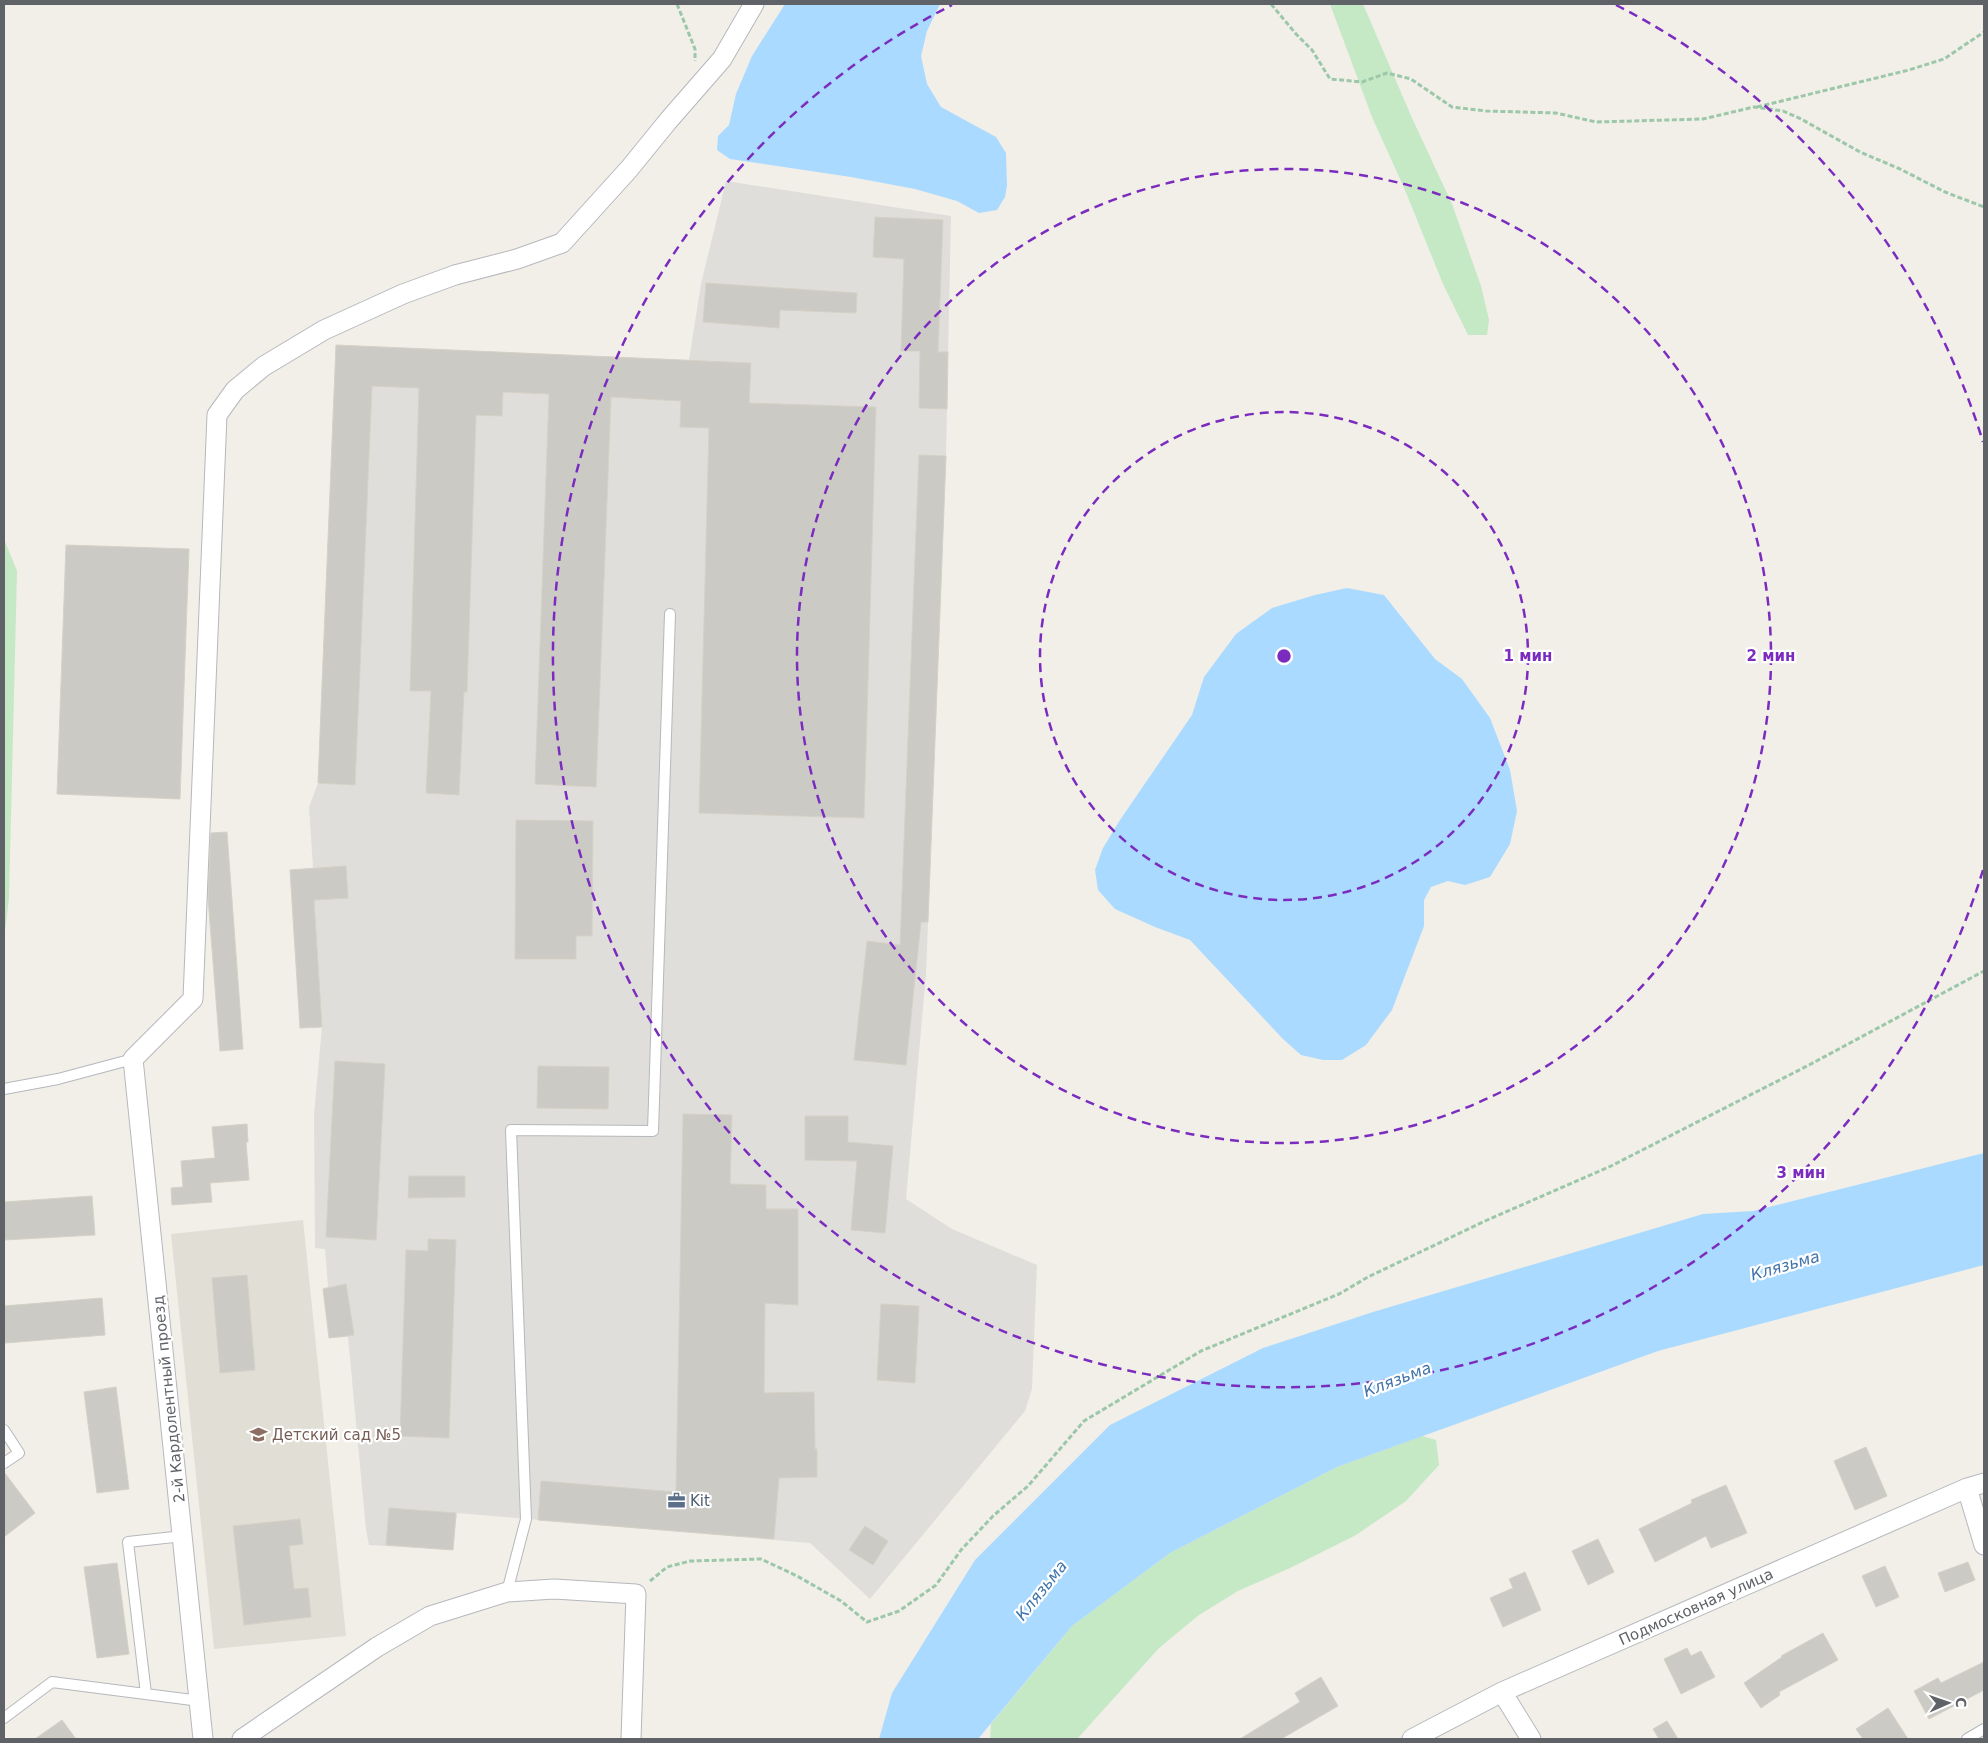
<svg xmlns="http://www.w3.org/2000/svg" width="1988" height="1743" font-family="'DejaVu Sans',sans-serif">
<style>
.industrial{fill:#e0deda}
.education{fill:#e1ded6}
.green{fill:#c5e8c5}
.water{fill:#aadaff}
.building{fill:#cccac5;stroke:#d6d1c6}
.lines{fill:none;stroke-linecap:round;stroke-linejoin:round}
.service-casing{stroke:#b5b8bc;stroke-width:12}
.minor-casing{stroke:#b5b8bc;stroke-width:21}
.path{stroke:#9cc7a9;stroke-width:3;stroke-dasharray:5 2.5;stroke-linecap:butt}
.service{stroke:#fff;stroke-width:10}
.minor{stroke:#fff;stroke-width:19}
.ring{fill:none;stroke:#7b2cbf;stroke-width:2.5;stroke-dasharray:9 6}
.labels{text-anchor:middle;stroke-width:4.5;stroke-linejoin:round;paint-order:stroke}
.street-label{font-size:15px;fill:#5f6368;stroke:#fff}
.education-label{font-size:15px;fill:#785e54;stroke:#fff;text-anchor:start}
.service-label{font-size:15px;fill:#4e5e75;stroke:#fff;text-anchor:start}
.water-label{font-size:16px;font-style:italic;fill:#4174aa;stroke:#fff}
.centre{fill:#7b2cbf;stroke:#fff;stroke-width:2.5}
.ring-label{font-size:15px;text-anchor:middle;font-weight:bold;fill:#7b2cbf;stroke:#fff;stroke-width:4.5;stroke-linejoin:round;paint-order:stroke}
</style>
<rect width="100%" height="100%" fill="#f1efe8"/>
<path class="industrial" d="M726 181 951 216 946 456 926 974 906 1199 952 1229 1037 1265 1032 1389 1025 1411 870 1599 810 1543 457 1513 453 1550 369 1545 366 1530 348 1337 329 1338 323 1288 328 1287 325 1249 315 1248 314 1114 322 1027 300 1028 290 870 313 868 309 807 318 783 336 345 689 360 701 284Z"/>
<path class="education" d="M303 1220 346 1636 214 1649 171 1234Z"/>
<path class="green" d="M1330 4H1363L1412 118 1452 204 1481 286 1489 320 1487 335H1468L1443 284 1405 190 1372 117Z
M4 539 17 571 9 898 4 939Z
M1422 1436 1436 1440 1439 1465 1406 1501 1356 1535 1290 1568 1238 1591 1199 1615 1159 1648 1077 1739H990L991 1724 1072 1626 1170 1553 1337 1467Z"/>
<path class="water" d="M785 4H940L927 31 921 56 927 84 941 107 996 137 1006 153 1007 186 1005 197 997 210 979 213 957 201 915 189 851 177 730 159 717 150 718 136 729 125 736 94 752 56Z
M1347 588 1384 595 1435 659 1462 679 1490 718 1510 770 1517 811 1510 844 1490 877 1465 885 1448 881 1431 887 1424 900V926L1392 1010 1366 1045 1342 1060H1323L1301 1055 1283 1039 1190 940 1155 927 1115 909 1098 890 1095 870 1103 848 1120 820 1192 715 1204 677 1236 634 1272 608 1315 595Z
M1984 1153V1265L1658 1351 1337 1467 1170 1553 1072 1626 978 1739H879L892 1693 975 1560 1110 1425 1263 1348 1373 1312 1703 1214 1753 1211Z"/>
<path class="building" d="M875 217 943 220 938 352H948L947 409 919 408 920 351H901L904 259 873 257Z
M706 283 857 293 856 313 780 310 779 328 703 322Z
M336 345 751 363 749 403 876 407 864 818 699 813 709 428 680 427 681 401 611 397 596 787 535 784 549 394 503 392 502 416 476 415 467 692H464L459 795 426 793 431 691H410L419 388 372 386 355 785 318 783Z
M919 455 946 456 928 922H921L906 1065 854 1060 867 941 900 945Z
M66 545 189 549 180 799 57 794Z
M516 820 593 821 592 936H576V959H515Z
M227 832 243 1049 220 1051 208 898 211 833Z
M346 866 348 898 314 900 322 1027 300 1028 290 870Z
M335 1061 385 1064 376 1240 326 1237Z
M538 1066 609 1067 608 1109 537 1108Z
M683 1114 732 1115 730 1184 766 1185V1209H798V1305L765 1303 764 1393 814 1392 815 1449H817V1477L779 1478 774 1539 538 1520 541 1481 676 1492Z
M805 1116H848V1142L893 1146 885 1233 851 1230 857 1161 805 1160Z
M247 1124 248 1142H246L249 1180 210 1183 212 1202 172 1205 171 1188 183 1187 181 1161 215 1158 212 1127Z
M409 1176H465V1197L408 1198Z
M92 1196 95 1235 4 1240V1202Z
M428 1239 456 1240 449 1438 400 1436 406 1250 428 1251Z
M247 1275 255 1370 220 1373 212 1278Z
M346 1284 354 1335 329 1338 323 1289Z
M102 1298 105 1335 5 1343 4 1306Z
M881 1304 919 1306 915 1383 877 1380Z
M116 1387 129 1489 97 1493 84 1392Z
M1866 1447 1887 1496 1855 1510 1834 1461Z
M4 1472 35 1513 4 1537Z
M1726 1485 1747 1533 1711 1548 1706 1536 1655 1562 1639 1529 1692 1503 1691 1500Z
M389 1508 456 1513 453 1550 386 1545Z
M300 1519 303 1544 289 1546 294 1589 308 1588 311 1617 244 1625 233 1526Z
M865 1526 888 1541 873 1565 849 1550Z
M1598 1539 1614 1572 1588 1585 1572 1551Z
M1968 1562 1975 1580 1945 1592 1938 1573Z
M117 1563 129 1654 97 1658 84 1567Z
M1885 1566 1899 1597 1876 1607 1862 1576Z
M1525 1572 1541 1610 1503 1627 1490 1598 1513 1588 1509 1579Z
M1823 1633 1838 1660 1779 1692 1780 1695 1761 1708 1744 1683 1782 1657 1781 1656Z
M1687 1648 1691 1656 1701 1651 1715 1677 1681 1694 1664 1659Z
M1984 1662V1690L1929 1719 1914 1691 1938 1678 1941 1683Z
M1321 1677 1338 1706 1281 1739H1240L1300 1702 1295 1693Z
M1888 1708 1908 1739H1863L1856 1729Z
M62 1720 76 1739H35Z
M1667 1721 1678 1739H1659L1653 1729Z"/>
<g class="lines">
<defs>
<path id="service" d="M4 1089 58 1079 133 1059
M4 1430 19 1453 4 1463
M507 1592 526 1519 511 1130 653 1131 670 614
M146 1694 128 1542 183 1536
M4 1718 52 1682 200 1701
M1967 1739 1984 1729"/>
<path id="minor" d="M1967 1488 1984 1545
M1502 1692 1531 1739
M203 1739 133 1059 193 999 217 415 235 390 264 366 324 330 403 294 455 275 517 259 562 243 629 169 668 121 722 59 754 4
M242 1739 377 1647 430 1616 507 1592 554 1589 636 1594 631 1739
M1412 1739 1502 1692 1967 1488 1984 1483"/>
</defs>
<use href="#service" class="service-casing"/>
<use href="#minor" class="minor-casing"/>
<path class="path" d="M677 4 695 49V61
M1271 4 1296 34 1312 50 1330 79 1362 82 1387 73 1411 79 1452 107 1486 111 1556 113 1596 122 1703 119 1754 107 1783 111 1801 119 1860 152 1900 169 1945 192 1984 207
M1757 107 1909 70 1944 59 1984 32
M650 1581 667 1567 690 1561 761 1559 797 1576 841 1601 867 1622 899 1611 936 1585 961 1550 993 1516 1028 1486 1084 1421 1201 1351 1339 1294 1368 1277 1485 1221 1611 1166 1809 1065 1984 971"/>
<use href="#service" class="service"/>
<use href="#minor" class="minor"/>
</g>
<g class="ring">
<circle cx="1284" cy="656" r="244"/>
<circle cx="1284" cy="656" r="487"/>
<path d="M1983 870A731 731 0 1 1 952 5M1616 5A731 731 0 0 1 1983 442"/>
</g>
<defs>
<symbol id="school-bare" viewBox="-9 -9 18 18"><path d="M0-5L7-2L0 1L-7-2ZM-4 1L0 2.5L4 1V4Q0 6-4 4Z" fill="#8d6e63" stroke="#fff" stroke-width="2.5" paint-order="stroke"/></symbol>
<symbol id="office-bare" viewBox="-9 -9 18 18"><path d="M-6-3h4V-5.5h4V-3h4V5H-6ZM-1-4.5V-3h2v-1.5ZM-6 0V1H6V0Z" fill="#5c6f8a" stroke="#fff" stroke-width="2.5" paint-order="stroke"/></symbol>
</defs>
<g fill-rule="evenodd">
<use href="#school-bare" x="246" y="1422" width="25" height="25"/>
<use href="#office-bare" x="664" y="1488" width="25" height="25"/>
</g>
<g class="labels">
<g class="street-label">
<text transform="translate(169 1399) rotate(-96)" y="5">2-й Кардолентный проезд</text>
<text transform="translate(1696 1607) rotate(-24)" y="5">Подмосковная улица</text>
</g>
<g class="education-label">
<text x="272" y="1440">Детский сад №5</text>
</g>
<g class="service-label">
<text x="690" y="1506">Kit</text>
</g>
<g class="water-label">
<text transform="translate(1785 1265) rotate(-16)" y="6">Клязьма</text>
<text transform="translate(1397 1379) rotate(-21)" y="6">Клязьма</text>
<text transform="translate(1041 1590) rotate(-51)" y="6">Клязьма</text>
</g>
</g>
<circle cx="1284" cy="656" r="8" class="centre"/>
<g class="ring-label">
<text x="1528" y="661">1 мин</text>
<text x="1771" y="661">2 мин</text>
<text x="1801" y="1178">3 мин</text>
</g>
<rect width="1988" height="1743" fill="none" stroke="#5f6368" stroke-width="10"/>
<g transform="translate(1948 1703) rotate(88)" stroke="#ffffff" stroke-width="4" paint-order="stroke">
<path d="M0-4L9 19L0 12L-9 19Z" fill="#5f6368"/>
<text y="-8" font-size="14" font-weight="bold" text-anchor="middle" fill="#5f6368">С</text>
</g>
</svg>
